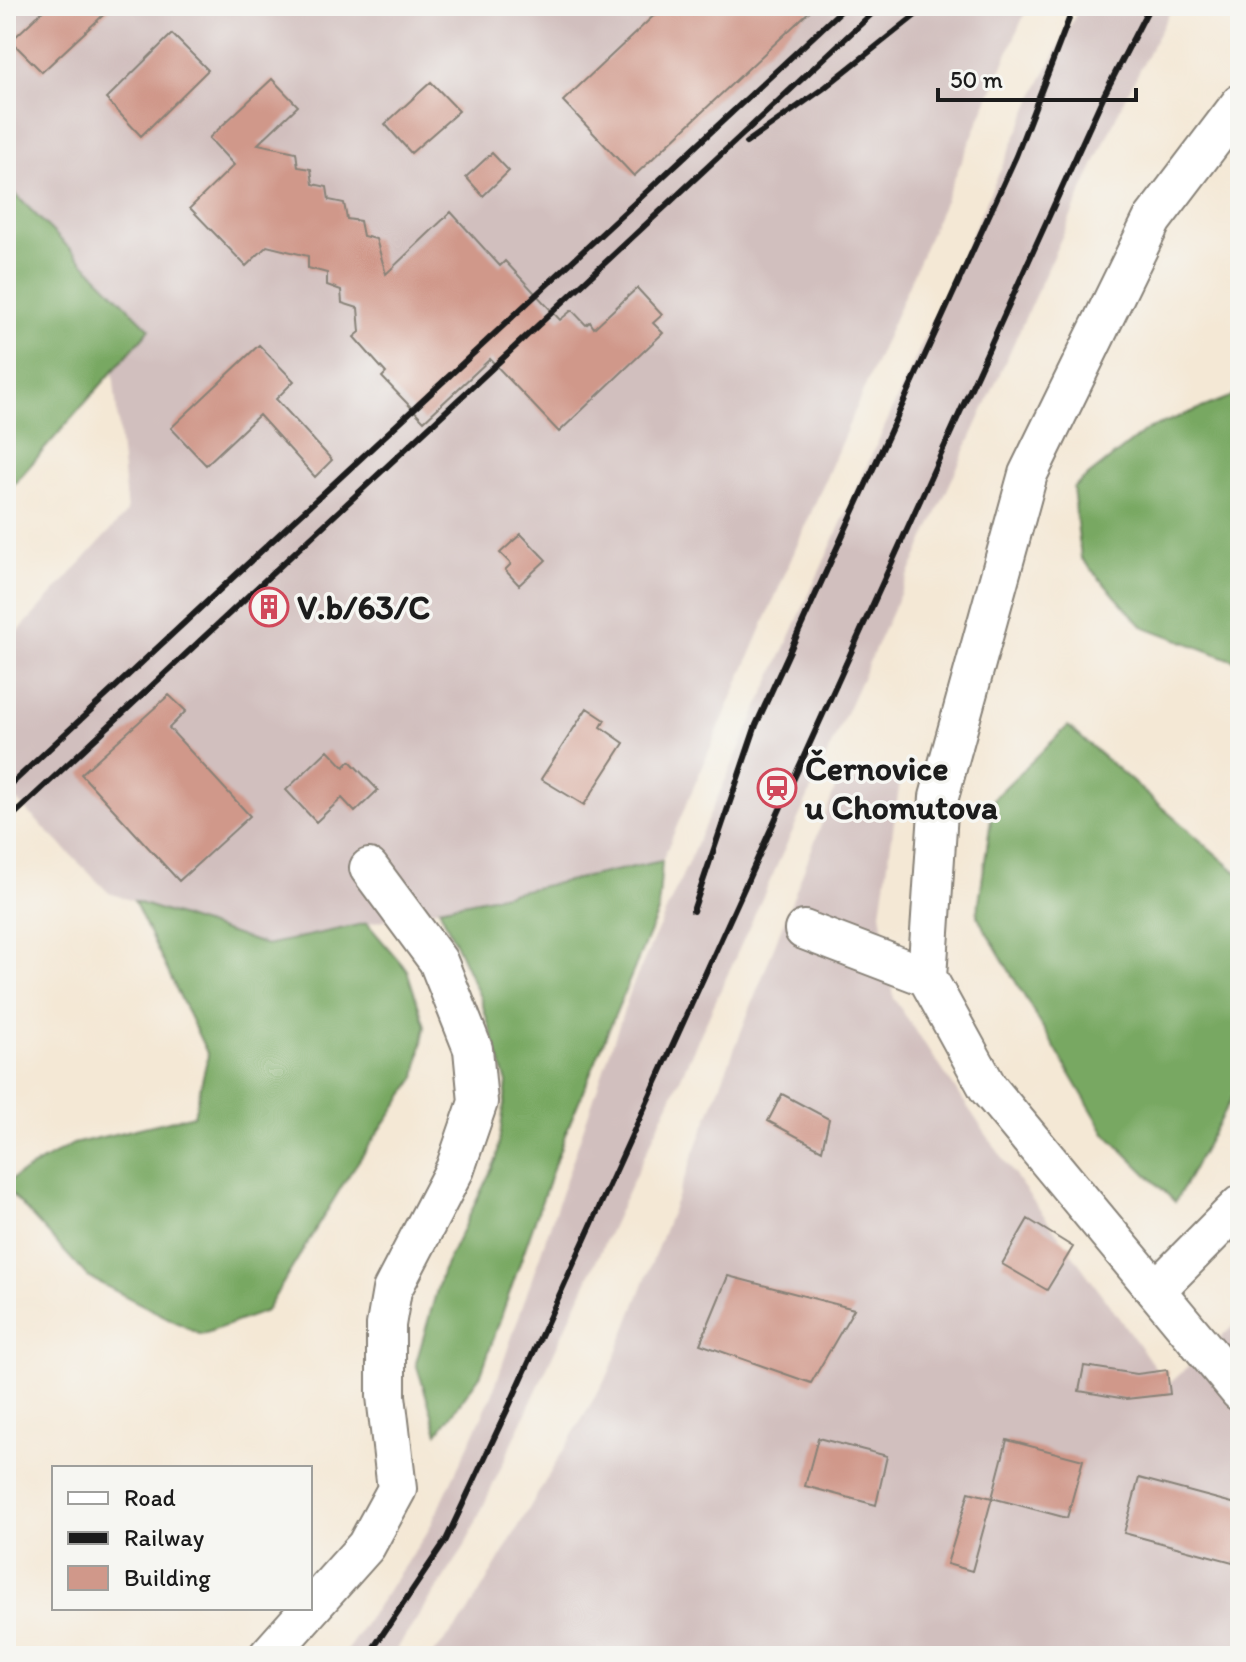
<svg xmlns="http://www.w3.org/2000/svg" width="1246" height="1662" font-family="Itim,sans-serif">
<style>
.industrial{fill:#d1bfbe}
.forest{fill:#78a862;stroke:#4a623f;stroke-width:2}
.building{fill:#d0988a}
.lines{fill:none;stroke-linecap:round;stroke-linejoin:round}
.minor-casing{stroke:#888278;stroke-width:42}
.minor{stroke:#fff;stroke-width:38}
.rail{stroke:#1c1c1c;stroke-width:6}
.labels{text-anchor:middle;stroke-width:7;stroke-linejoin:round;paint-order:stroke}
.poi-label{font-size:34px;font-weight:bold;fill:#1c1c1c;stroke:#f6f6f2;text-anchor:start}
</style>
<rect width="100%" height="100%" fill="#f6f6f2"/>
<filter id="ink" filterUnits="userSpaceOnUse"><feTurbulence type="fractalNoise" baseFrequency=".0125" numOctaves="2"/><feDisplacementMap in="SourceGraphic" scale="16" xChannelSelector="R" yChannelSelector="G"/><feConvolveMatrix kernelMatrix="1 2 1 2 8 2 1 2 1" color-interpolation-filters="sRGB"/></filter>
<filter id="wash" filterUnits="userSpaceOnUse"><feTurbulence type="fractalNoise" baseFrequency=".006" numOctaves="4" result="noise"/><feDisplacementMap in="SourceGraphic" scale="32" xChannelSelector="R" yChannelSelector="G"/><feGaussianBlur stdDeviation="1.8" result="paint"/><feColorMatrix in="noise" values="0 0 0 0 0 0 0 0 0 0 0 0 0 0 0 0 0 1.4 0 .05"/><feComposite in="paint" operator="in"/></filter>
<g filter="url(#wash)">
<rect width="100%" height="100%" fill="#f4e8d5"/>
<path class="industrial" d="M6 6H1028L662 861 266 945 109 893 6 790V645L127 512 113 372 150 329 6 185Z
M1080 6H1173L1122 104 702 1031 463 1550 392 1656H343L428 1531 492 1395 632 987 1038 87Z
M839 779 900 781 881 912 894 999 1010 1169 1168 1385 1240 1320V1656H431L464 1619 609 1373Z"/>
<path class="forest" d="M6 185 150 329 6 493Z
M1240 393V663L1142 626 1081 558 1073 488 1148 429Z
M1068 726 1240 875V1083L1175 1202 1105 1133 977 916 994 798Z
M662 861 658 912 566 1132 481 1374 438 1433 416 1363 442 1272 497 1158 507 1083 480 997 439 908Z
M134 901 266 945 367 923 407 970 425 1026 416 1077 345 1181 266 1311 201 1335 88 1277 6 1188V1182L73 1144 194 1115 208 1055Z"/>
<g id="blocks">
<path class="building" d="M48 6H113L42 72 11 41Z
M664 6H815L634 176 563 101Z
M172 34 208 70 141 136 106 99Z
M272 79 298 106 258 144 296 152 298 167 311 169 313 184 327 187 329 200 344 203 347 219 360 221 363 236 376 239 386 274 451 212 500 266 505 261 560 320 572 310 586 325 590 322 594 328 637 288 662 315 653 323 663 333 559 432 490 359 424 421 382 377 386 373 354 337 360 332 358 308 342 303 341 290 327 285V273L308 268V256L267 246 246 266 190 208 234 165 209 138Z
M431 82 459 111 411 153 385 124Z
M492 153 509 171 483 196 466 177Z
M259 345 294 381 276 399 332 460 315 477 259 415 206 465 171 428Z
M521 534 546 560 519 585 505 570 511 564 500 553Z
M169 695 186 711 169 728 250 816 179 881 81 774Z
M587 708 605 720 601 727 624 743 584 805 541 779Z
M328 750 344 767 350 761 378 790 355 812 342 798 316 822 286 790Z
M782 1094 829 1119 822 1150 768 1121Z
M1028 1219 1073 1247 1047 1290 1002 1264Z
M728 1276 854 1309 811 1383 700 1344Z
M1084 1366 1137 1374 1167 1370 1170 1394 1126 1399 1079 1391Z
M818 1438 887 1456 876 1505 805 1486Z
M1007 1440 1083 1460 1067 1518 992 1498Z
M1139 1478 1240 1505V1564L1124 1533Z
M969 1492 992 1498 972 1571 947 1564Z"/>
</g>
</g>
<g filter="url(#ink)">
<use href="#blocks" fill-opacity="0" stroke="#888278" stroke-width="2"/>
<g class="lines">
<defs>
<path id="minor" d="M1240 104 1152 220 1028 474 939 797 927 977 988 1088 1240 1392
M804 930 927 977
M1156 1290 1240 1205
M268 1656 366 1546 397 1489 386 1396V1325L392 1290 455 1169 478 1102 473 1049 438 961 369 868"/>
</defs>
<use href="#minor" class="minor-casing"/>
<use href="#minor" class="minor"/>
<path class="rail" d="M746 143 824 88 927 6
M6 789 846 6
M6 822 880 6
M693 911 756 725 1016 156 1074 6
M368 1656 446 1540 510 1404 1104 95 1150 6"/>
</g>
</g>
<defs>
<symbol id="building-ring" viewBox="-11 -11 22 22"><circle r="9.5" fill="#f6f6f2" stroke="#d1495b" stroke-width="1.5"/><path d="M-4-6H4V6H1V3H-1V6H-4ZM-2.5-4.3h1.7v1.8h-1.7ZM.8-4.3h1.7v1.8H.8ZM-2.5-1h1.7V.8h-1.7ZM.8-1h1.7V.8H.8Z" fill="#d1495b"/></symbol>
<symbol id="station-ring" viewBox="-11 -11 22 22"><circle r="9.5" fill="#f6f6f2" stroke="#d1495b" stroke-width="1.5"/><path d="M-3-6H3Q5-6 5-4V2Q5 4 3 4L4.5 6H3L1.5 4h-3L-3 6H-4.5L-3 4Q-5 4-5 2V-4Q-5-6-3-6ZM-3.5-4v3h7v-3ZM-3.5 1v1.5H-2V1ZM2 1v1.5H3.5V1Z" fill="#d1495b"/></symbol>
</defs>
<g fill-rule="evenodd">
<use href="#building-ring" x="247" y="585" width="44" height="44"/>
<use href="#station-ring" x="755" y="766" width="44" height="44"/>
</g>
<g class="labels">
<g class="poi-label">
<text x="297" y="619">V.b/63/C</text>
<text x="805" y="780">Černovice<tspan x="805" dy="39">u Chomutova</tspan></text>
</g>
</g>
<rect width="1246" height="1662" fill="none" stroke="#f6f6f2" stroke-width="32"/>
<rect x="52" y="1466" width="260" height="144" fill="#f6f6f2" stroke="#9f9f9c" stroke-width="2"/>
<rect x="68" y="1492" width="40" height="12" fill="#ffffff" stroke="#9f9f9c" stroke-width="2"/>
<text x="124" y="1506" font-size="24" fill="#1c1c1c">Road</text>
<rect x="68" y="1532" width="40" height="12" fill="#1c1c1c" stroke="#9f9f9c" stroke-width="2"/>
<text x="124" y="1546" font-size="24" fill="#1c1c1c">Railway</text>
<rect x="68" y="1566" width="40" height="24" fill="#d0988a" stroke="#9f9f9c" stroke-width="2"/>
<text x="124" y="1586" font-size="24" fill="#1c1c1c">Building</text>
<path d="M938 88v12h198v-12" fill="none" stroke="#1c1c1c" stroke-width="4"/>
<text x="950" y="88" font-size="24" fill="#1c1c1c" stroke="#f6f6f2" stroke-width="6" paint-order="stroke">50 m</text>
</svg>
